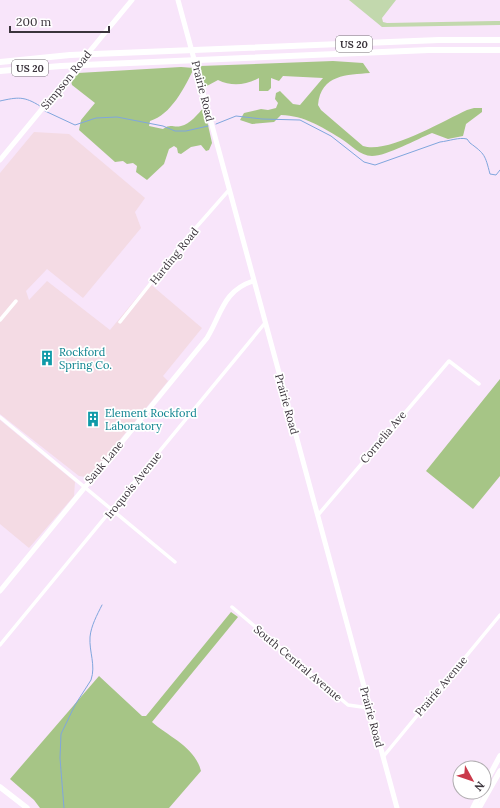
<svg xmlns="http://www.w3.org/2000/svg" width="500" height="808" font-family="Lora,serif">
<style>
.industrial{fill:#f4dbe4}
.green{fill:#c2d8ad}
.forest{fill:#a6c586}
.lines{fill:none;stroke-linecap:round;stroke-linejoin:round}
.stream{stroke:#80a6dd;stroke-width:1}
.street{stroke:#fff;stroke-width:3.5}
.secondary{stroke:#fff;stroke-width:5}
.primary{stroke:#fff;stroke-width:5.5}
.highway{stroke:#fff;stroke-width:6}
.labels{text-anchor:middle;stroke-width:3.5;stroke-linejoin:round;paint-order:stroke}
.shield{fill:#fff;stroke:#767176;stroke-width:1}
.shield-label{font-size:10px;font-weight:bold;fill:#3b343c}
.street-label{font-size:11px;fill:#3b343c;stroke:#fff}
.culture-label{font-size:11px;fill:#0d838f;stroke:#fff;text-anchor:start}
</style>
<rect width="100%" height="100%" fill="#f8e5fa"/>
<path class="industrial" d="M34 132 69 134 145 198 135 212 141 228 83 298 47 269 26 291 29 300 47 281 110 330 149 283 202 328 163 376 168 381 95 470 86 477 79 476 0 414V173Z
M0 420 75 482 74 496 29 548 0 524Z"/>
<path class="green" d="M349 0H396L382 18 383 22 387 23 495 21H500V25L382 27Z"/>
<path class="forest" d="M333 61 363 63 370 73C347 75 321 74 318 105L321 110 363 146C388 154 443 121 467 110L474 108H482V112L466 124 463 136 448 139 432 133C417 139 387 156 372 156 360 156 350 144 340 138 320 126 305 116 281 115L274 122 252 124 240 120 244 113 261 109 268 110 276 108 278 103 275 99 276 93 280 91 293 104 300 105 323 78 283 76 279 81 271 78V88L268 91H259V78C246 85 232 87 218 80L205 87 200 66Z
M181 67 194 68C185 87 171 115 150 121L149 126 163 129C171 123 173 128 181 126 190 124 198 114 204 107L212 143 209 150 206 151 201 145 191 147 181 154 178 153 177 148 174 146 169 149 164 164 147 180 136 172 137 166 133 163 127 164 123 161 115 162 79 130 81 120 95 103 72 85 71 81 78 73Z
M500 379V476L473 509 426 471Z
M231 612 238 617 152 722C169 737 195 747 201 771L169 808H40L34 800 10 779 99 676 142 716H146Z"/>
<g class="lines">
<path class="stream" d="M0 101C18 97 24 96 40 106
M45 111 75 125 96 118 117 117 163 126 175 131H186L208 126
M216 124 236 116 262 119 300 120 331 136 364 162 375 165 440 142C449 141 459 137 467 139L470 143C485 154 485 155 490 174L496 175 500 170
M64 808 60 758 61 734 75 705 91 680C96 665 89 652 90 637 91 626 97 615 102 605"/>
<path class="street" d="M0 320 16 301
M120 322 185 240 229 190
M0 417 175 562
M318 515 449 361 479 384
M232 607 348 705 369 708
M0 645 265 323
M383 757 500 615"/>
<path class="secondary" d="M178 0 397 808
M0 160 132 0
M0 591 207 338C222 313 223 291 253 281"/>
<path class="primary" d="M484 786 500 756
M0 787 27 808
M473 808 481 792
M479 808 500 771"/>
<path class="highway" d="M0 62 70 55 439 40H500
M0 71 61 66 429 50H500"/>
</g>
<defs>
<symbol id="building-bare" viewBox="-9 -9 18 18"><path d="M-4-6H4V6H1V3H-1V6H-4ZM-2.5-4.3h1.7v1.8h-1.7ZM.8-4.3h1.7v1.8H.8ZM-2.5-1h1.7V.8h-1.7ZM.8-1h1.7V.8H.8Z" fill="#0f9aa8" stroke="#fff" stroke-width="2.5" paint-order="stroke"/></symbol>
</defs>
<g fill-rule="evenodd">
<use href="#building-bare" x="36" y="347" width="22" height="22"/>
<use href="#building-bare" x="82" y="408" width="22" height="22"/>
</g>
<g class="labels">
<g class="shield">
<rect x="336" y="36" width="36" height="16" rx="3"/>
<rect x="12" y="60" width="36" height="16" rx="3"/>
</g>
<g class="shield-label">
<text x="354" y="48">US 20</text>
<text x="30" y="72">US 20</text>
</g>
<g class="street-label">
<text transform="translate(66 80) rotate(-51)" y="4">Simpson Road</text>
<text transform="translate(203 91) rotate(76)" y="4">Prairie Road</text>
<text transform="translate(174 256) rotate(-51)" y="4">Harding Road</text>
<text transform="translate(287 404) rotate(75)" y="4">Prairie Road</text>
<text transform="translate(383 437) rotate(-50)" y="4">Cornelia Ave</text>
<text transform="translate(104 462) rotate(-50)" y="4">Sauk Lane</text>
<text transform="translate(133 485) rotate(-51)" y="4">Iroquois Avenue</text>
<text transform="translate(298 663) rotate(40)" y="4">South Central Avenue</text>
<text transform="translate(441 686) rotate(-50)" y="4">Prairie Avenue</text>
<text transform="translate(372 717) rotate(75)" y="4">Prairie Road</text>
</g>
<g class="culture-label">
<text x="59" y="356">Rockford<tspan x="59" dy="13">Spring Co.</tspan></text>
<text x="105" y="417">Element Rockford<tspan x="105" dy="13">Laboratory</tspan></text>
</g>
</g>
<g transform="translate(472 780) rotate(130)"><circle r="19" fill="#ffffff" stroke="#b1aeb1"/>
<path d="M0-3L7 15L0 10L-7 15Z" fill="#ca3a4b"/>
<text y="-6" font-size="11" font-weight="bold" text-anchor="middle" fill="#3b343c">N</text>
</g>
<path d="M10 26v6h99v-6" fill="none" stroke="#3b343c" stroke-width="2"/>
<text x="16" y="26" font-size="12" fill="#3b343c" stroke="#ffffff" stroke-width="3" paint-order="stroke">200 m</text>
</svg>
